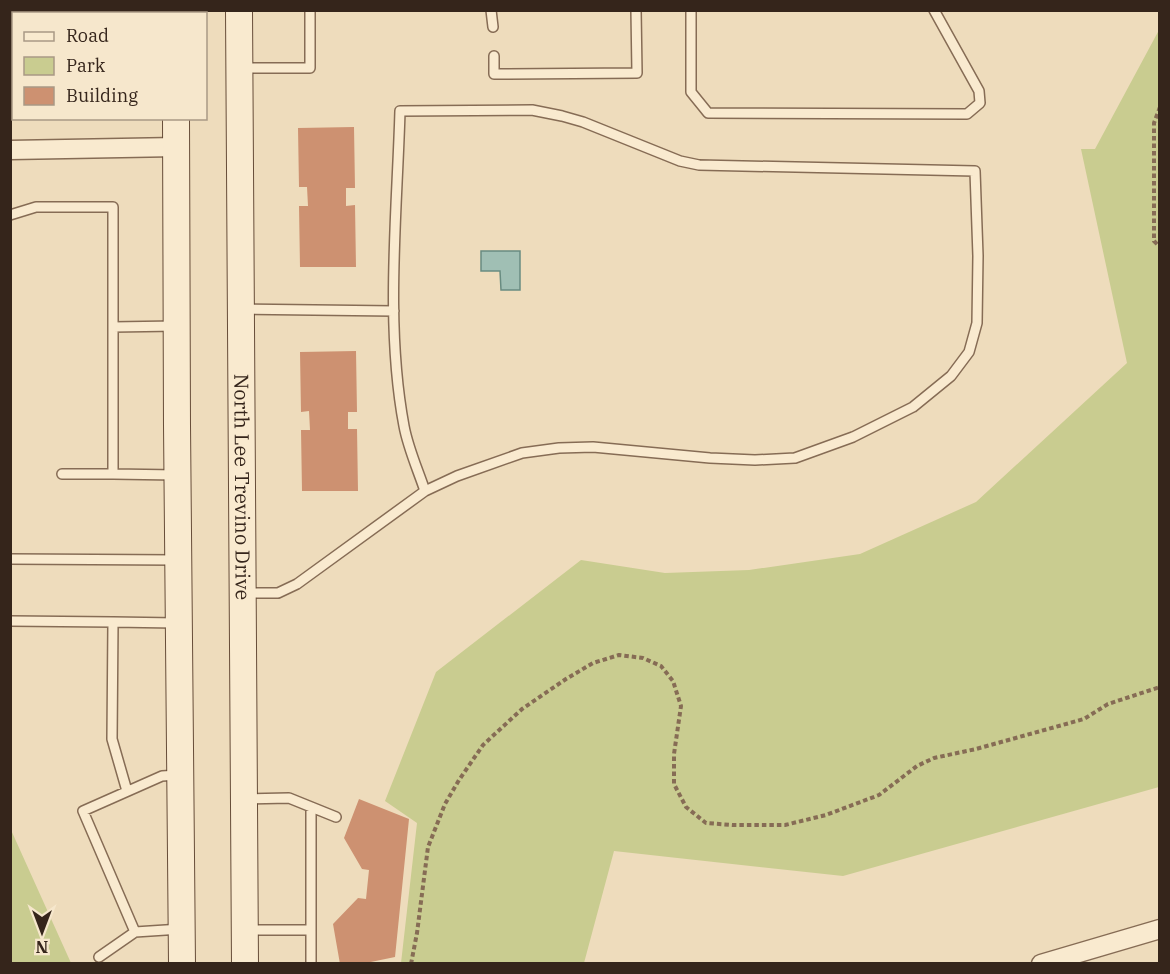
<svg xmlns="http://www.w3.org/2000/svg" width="1170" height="974" font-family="'IBM Plex Serif',serif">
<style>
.green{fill:#c9cc90}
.water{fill:#a0bfb4;stroke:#688c81;stroke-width:1.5}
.building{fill:#cd9171}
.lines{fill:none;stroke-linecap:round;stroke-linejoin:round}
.service-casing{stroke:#866c55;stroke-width:12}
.minor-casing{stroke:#866c55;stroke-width:21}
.secondary-casing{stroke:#674d39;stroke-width:28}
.path{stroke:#866c55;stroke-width:4;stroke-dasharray:4.5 3;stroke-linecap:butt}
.service{stroke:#f9eacf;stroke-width:9}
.minor{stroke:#f9eacf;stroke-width:18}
.secondary{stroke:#f9eacf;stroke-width:26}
.labels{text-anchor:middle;stroke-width:4.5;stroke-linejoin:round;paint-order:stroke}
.street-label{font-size:20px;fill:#35251b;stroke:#f6e7cc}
</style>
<rect width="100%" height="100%" fill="#eedcbc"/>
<path class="green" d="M1159 30V787L843 876 614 851 584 963H401L417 823 385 801 436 672 581 560 665 573 749 570 860 554 976 502 1127 363 1081 149H1095Z
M11 830 71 963H11Z"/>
<path class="water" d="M481 251H520V290H501L500 271H481Z"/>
<path class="building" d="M354 127 355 188H346V206L355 205 356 267H300L299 206H308L307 187H299L298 128Z
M356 351 357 412H348V429H357L358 491H302L301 430H310L309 411 301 412 300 352Z
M359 799 409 819 395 957 361 964H340L333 924 358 898 366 899 369 870 362 869 344 838Z"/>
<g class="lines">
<defs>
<path id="service" d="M491 10 493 27
M691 10V92L708 113 967 114 980 103 979 91 934 10
M494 56V74L637 73 636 10
M241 68H310V10
M10 215 36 207H113V474L176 475
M243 309 394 311
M113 327 176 326
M62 474H113
M10 559 176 560
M243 593H278L297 584 425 491 457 476 522 453 559 448 593 447 710 458 755 460 795 458 853 437 913 407 951 376 969 352 977 323 978 256 975 171 699 165 680 161 583 122 562 116 532 110 400 111C397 214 385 325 404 426 408 448 418 470 425 491
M10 621 113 622 112 739 127 791
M113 622 176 623
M246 799 289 798 336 817
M311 807V964
M248 930H311
M135 932 181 929
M99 957 135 932 83 811 162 776 178 775"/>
<path id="minor" d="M10 150 177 147
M1041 964 1160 929"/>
<g id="secondary">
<path d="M174 10V14"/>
<path id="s1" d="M239 10 245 964"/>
<path d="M176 118 177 425 182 964"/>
</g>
</defs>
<use href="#service" class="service-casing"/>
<use href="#minor" class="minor-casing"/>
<use href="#secondary" class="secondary-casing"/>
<path class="path" d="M1160 107 1154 123V241L1160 247
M411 964 417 933 428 847 445 804 459 780 483 745 522 709 566 679 593 663 619 655 643 658 661 666 673 681 681 706 674 754V784L686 807 706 823 732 825H785L826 815 879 795 917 766 934 758 976 749 1084 719 1108 704 1160 687"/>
<use href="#service" class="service"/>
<use href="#minor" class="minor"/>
<use href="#secondary" class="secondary"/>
</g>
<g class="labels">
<g class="street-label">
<text dy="7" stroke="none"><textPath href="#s1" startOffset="477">North Lee Trevino Drive</textPath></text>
</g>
</g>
<rect width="1170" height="974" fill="none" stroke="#35251b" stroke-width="24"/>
<rect x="12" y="12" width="195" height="108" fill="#f6e7cc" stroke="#a99985" stroke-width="1.5"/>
<rect x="24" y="32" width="30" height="9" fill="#f9eacf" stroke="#a99985" stroke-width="1.5"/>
<text x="66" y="42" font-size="18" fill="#35251b">Road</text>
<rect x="24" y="57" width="30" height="18" fill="#c9cc90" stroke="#a99985" stroke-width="1.5"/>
<text x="66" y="72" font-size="18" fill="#35251b">Park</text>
<rect x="24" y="87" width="30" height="18" fill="#cd9171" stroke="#a99985" stroke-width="1.5"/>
<text x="66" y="102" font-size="18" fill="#35251b">Building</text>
<g transform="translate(42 932) rotate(180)" stroke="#f6e7cc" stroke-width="4.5" paint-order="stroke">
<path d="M0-4.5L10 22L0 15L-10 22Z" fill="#35251b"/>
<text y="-9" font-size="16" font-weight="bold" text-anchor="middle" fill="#35251b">N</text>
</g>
</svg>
